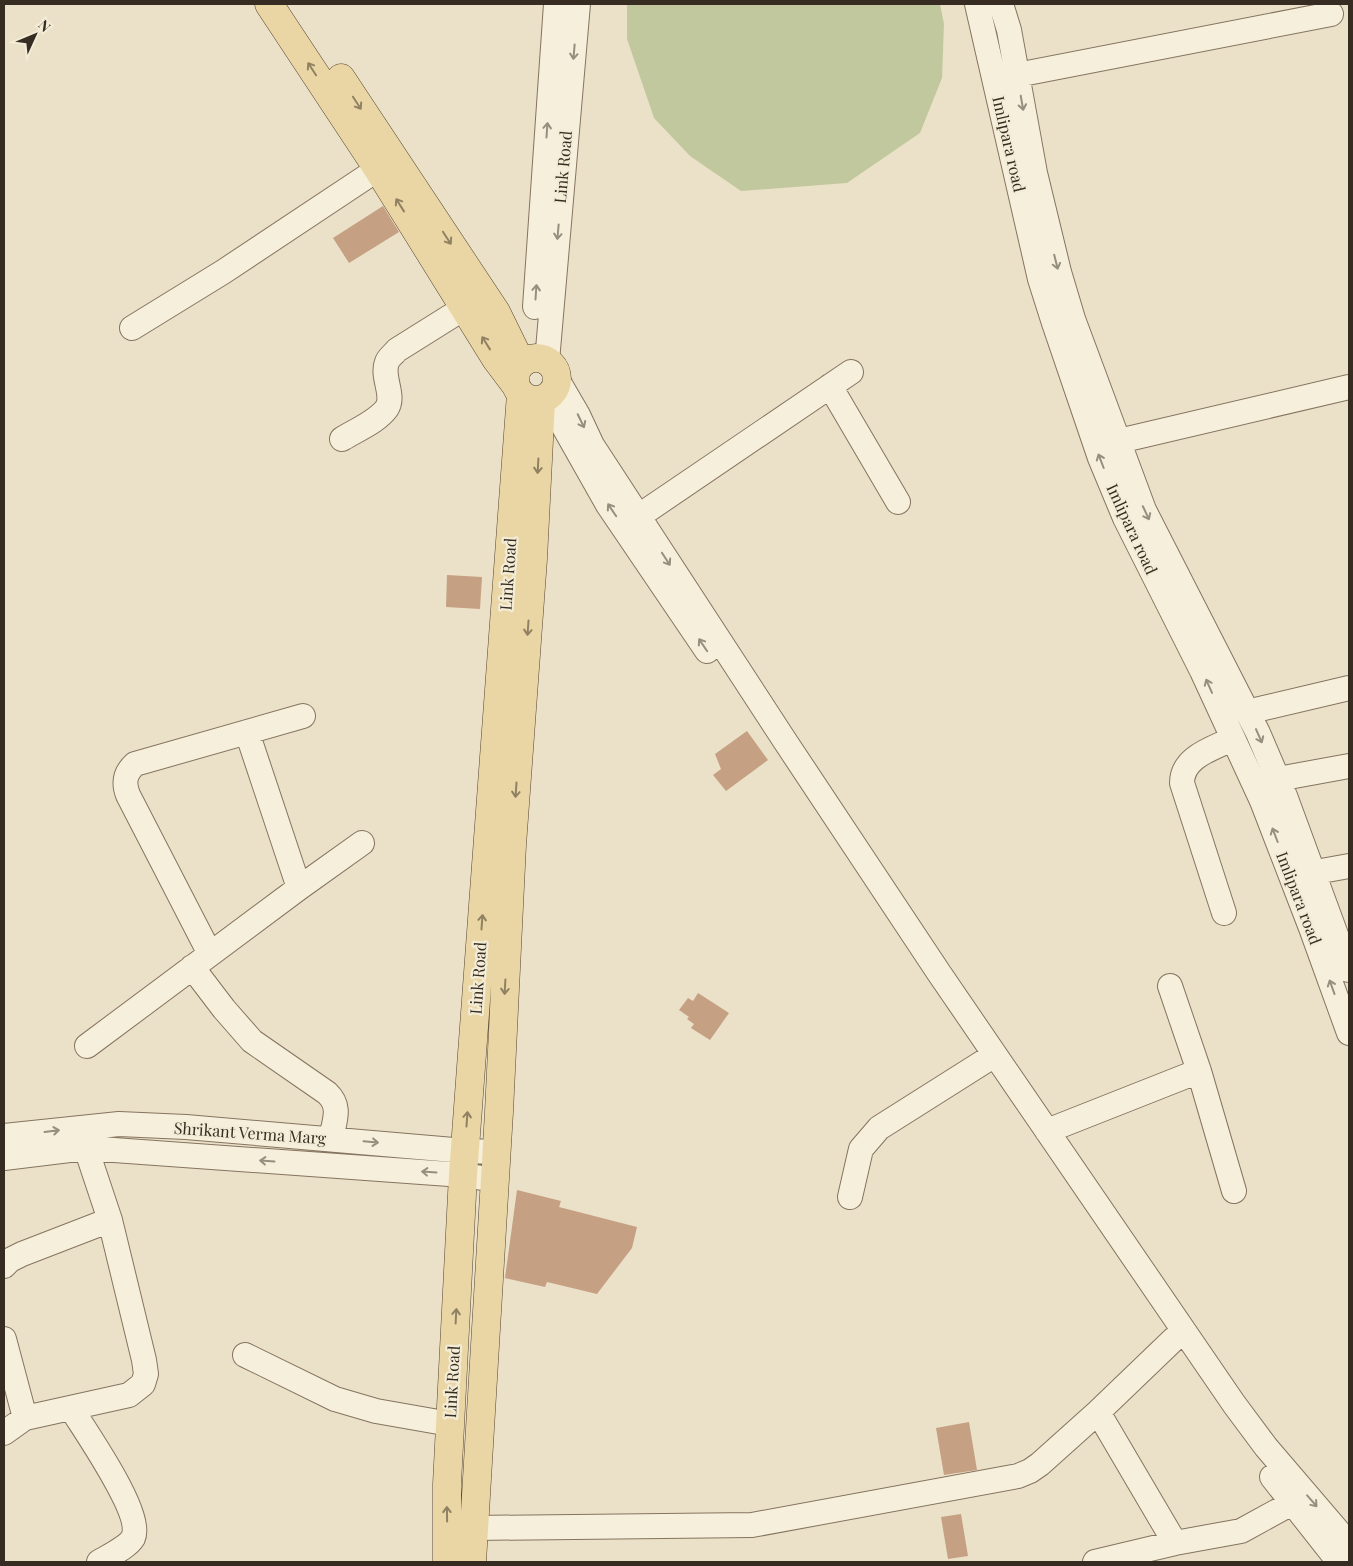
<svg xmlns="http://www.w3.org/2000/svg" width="1353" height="1566" font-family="'Playfair Display',serif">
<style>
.green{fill:#c2c89d}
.building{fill:#c5a082}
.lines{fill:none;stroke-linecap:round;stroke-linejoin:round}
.minor-casing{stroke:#85745f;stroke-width:26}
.major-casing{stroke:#544332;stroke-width:29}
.minor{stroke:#f6efdb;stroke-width:24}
.major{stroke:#ead6a4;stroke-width:28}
.oneway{stroke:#968e7e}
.oneway2{stroke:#908162}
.labels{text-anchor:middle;stroke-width:4.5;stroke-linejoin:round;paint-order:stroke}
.street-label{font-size:16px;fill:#372c21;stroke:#f3ecd7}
</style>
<rect width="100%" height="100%" fill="#ebe1c8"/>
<path class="green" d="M627 4H940L944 24 942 78 920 133 847 183 741 191 690 156 654 118 627 39Z"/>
<path class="building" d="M383 206 399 232 349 263 333 238Z
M447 575 482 577 480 609 446 607Z
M747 731 768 760 726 791 713 775 721 769 715 754Z
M698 993 729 1013 710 1040 691 1028 694 1024 687 1019 689 1017 679 1010 688 998 693 1001Z
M517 1190 561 1201 559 1207 637 1227 632 1248 597 1294 547 1282 545 1287 505 1278Z
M969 1422 977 1470 944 1475 936 1428Z
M961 1514 968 1556 948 1559 941 1517Z"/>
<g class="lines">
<defs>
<path id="minor" d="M977 4 1040 279 1054 323 1100 458 1125 518 1202 671 1262 801 1311 928 1349 1033
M1001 4 1009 30 1035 173 1059 272 1073 319 1144 510 1258 733 1285 796 1349 970
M1017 75 1331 14
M535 307 556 4
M132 328 223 272 378 169
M547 361 578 4
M557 379 578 415 592 445 785 741 939 973 1234 1404 1266 1447 1349 1544
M830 386 898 502
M547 397 608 505 707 651
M342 439C356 430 377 422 387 408 395 395 381 377 387 362 389 357 394 354 397 350L480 298
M1119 441 1349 387
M639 516 851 372
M1247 712 1349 688
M247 732 299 888
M1278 779 1349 766
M1299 875 1349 866
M1224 913 1182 783C1182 757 1212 749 1232 739
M210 954 128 795C123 782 125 773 135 764L303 716
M192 967 224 1009 252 1041 327 1093C342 1107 334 1121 331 1139
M1170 986 1199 1071 1234 1191
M87 1046 299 888 362 843
M1047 1131 1199 1071
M4 1136 119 1124 186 1127 465 1151 497 1152
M4 1158 86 1148 463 1175 495 1180
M850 1197 861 1149 879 1128 985 1061
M4 1266 10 1260 22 1254 110 1220
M4 1339 25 1418
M245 1355 335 1399 376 1411 450 1424
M71 1408C85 1431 144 1514 133 1538 128 1547 107 1557 99 1562
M1098 1412 1175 1543
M4 1433 25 1418 129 1395 143 1384 146 1374 144 1360 110 1220 86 1148
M1272 1477 1339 1562
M474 1528 752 1525 1018 1476 1030 1471 1040 1464 1098 1412 1174 1339 1184 1331
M1095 1562 1175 1543 1241 1531 1292 1503"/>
<path id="major" d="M269 4 378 169 496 359 514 383
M341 78 496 312 521 363
M515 379a21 21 0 1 1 42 0a21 21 0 1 1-42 0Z
M447 1562V1484L463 1175 521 394
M472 1562 499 1112 512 845 533 559 541 400"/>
</defs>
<use href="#minor" class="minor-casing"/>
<use href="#major" class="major-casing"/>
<use href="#minor" class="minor"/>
<use href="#major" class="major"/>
</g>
<defs><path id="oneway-shaft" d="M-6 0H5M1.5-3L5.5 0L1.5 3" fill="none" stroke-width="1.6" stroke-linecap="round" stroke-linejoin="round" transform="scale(1.25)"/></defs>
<g class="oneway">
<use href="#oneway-shaft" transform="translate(574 52) rotate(95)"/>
<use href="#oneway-shaft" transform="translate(1022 103) rotate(80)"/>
<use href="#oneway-shaft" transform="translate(547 130) rotate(-86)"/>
<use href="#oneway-shaft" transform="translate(558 232) rotate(95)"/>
<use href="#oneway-shaft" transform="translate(1056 262) rotate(76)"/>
<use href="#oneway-shaft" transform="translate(536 292) rotate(-86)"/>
<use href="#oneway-shaft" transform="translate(581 421) rotate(64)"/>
<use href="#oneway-shaft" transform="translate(1101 461) rotate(-111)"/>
<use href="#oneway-shaft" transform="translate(612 510) rotate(-124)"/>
<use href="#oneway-shaft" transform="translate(1146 513) rotate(65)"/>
<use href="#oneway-shaft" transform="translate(666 559) rotate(57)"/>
<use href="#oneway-shaft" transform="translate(703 645) rotate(-124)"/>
<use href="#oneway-shaft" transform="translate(1209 686) rotate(-114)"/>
<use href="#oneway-shaft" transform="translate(1259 736) rotate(66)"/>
<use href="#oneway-shaft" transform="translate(1275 835) rotate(-111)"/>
<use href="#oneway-shaft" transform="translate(1332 987) rotate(-110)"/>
<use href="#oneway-shaft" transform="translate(52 1131) rotate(-7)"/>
<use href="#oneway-shaft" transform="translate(371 1142) rotate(5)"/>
<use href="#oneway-shaft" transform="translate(267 1161) rotate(-176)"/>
<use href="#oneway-shaft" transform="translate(429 1172) rotate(-176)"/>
<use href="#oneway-shaft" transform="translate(1312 1501) rotate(49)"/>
</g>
<g class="oneway2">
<use href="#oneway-shaft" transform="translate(312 69) rotate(-123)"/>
<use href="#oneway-shaft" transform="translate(357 103) rotate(57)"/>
<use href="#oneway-shaft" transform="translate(400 205) rotate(-122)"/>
<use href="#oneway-shaft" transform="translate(447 238) rotate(57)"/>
<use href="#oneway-shaft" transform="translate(486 343) rotate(-122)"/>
<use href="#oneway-shaft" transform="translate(538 466) rotate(93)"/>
<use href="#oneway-shaft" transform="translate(528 628) rotate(94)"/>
<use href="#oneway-shaft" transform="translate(516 790) rotate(94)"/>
<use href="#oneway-shaft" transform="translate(482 922) rotate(-86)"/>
<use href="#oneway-shaft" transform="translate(505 987) rotate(93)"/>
<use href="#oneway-shaft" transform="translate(467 1119) rotate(-86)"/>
<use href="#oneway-shaft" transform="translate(456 1316) rotate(-87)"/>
<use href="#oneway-shaft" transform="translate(447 1514) rotate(-91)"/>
</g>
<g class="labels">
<g class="street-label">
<text transform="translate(1009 144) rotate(77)" y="6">Imlipara road</text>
<text transform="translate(563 167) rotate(-85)" y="6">Link Road</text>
<text transform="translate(1132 529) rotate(65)" y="6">Imlipara road</text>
<text transform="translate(508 574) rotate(-86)" y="6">Link Road</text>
<text transform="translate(1299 898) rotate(69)" y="6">Imlipara road</text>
<text transform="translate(478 978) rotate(-86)" y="6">Link Road</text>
<text transform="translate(250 1133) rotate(4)" y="6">Shrikant Verma Marg</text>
<text transform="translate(452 1382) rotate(-87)" y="6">Link Road</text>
</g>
</g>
<rect width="1353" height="1566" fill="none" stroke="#372c21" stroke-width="10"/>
<g transform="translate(35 35) rotate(46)" stroke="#f3ecd7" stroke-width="4" paint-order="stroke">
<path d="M0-4L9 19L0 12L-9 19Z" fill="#372c21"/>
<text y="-8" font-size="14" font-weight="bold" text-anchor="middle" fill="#372c21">N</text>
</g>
</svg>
